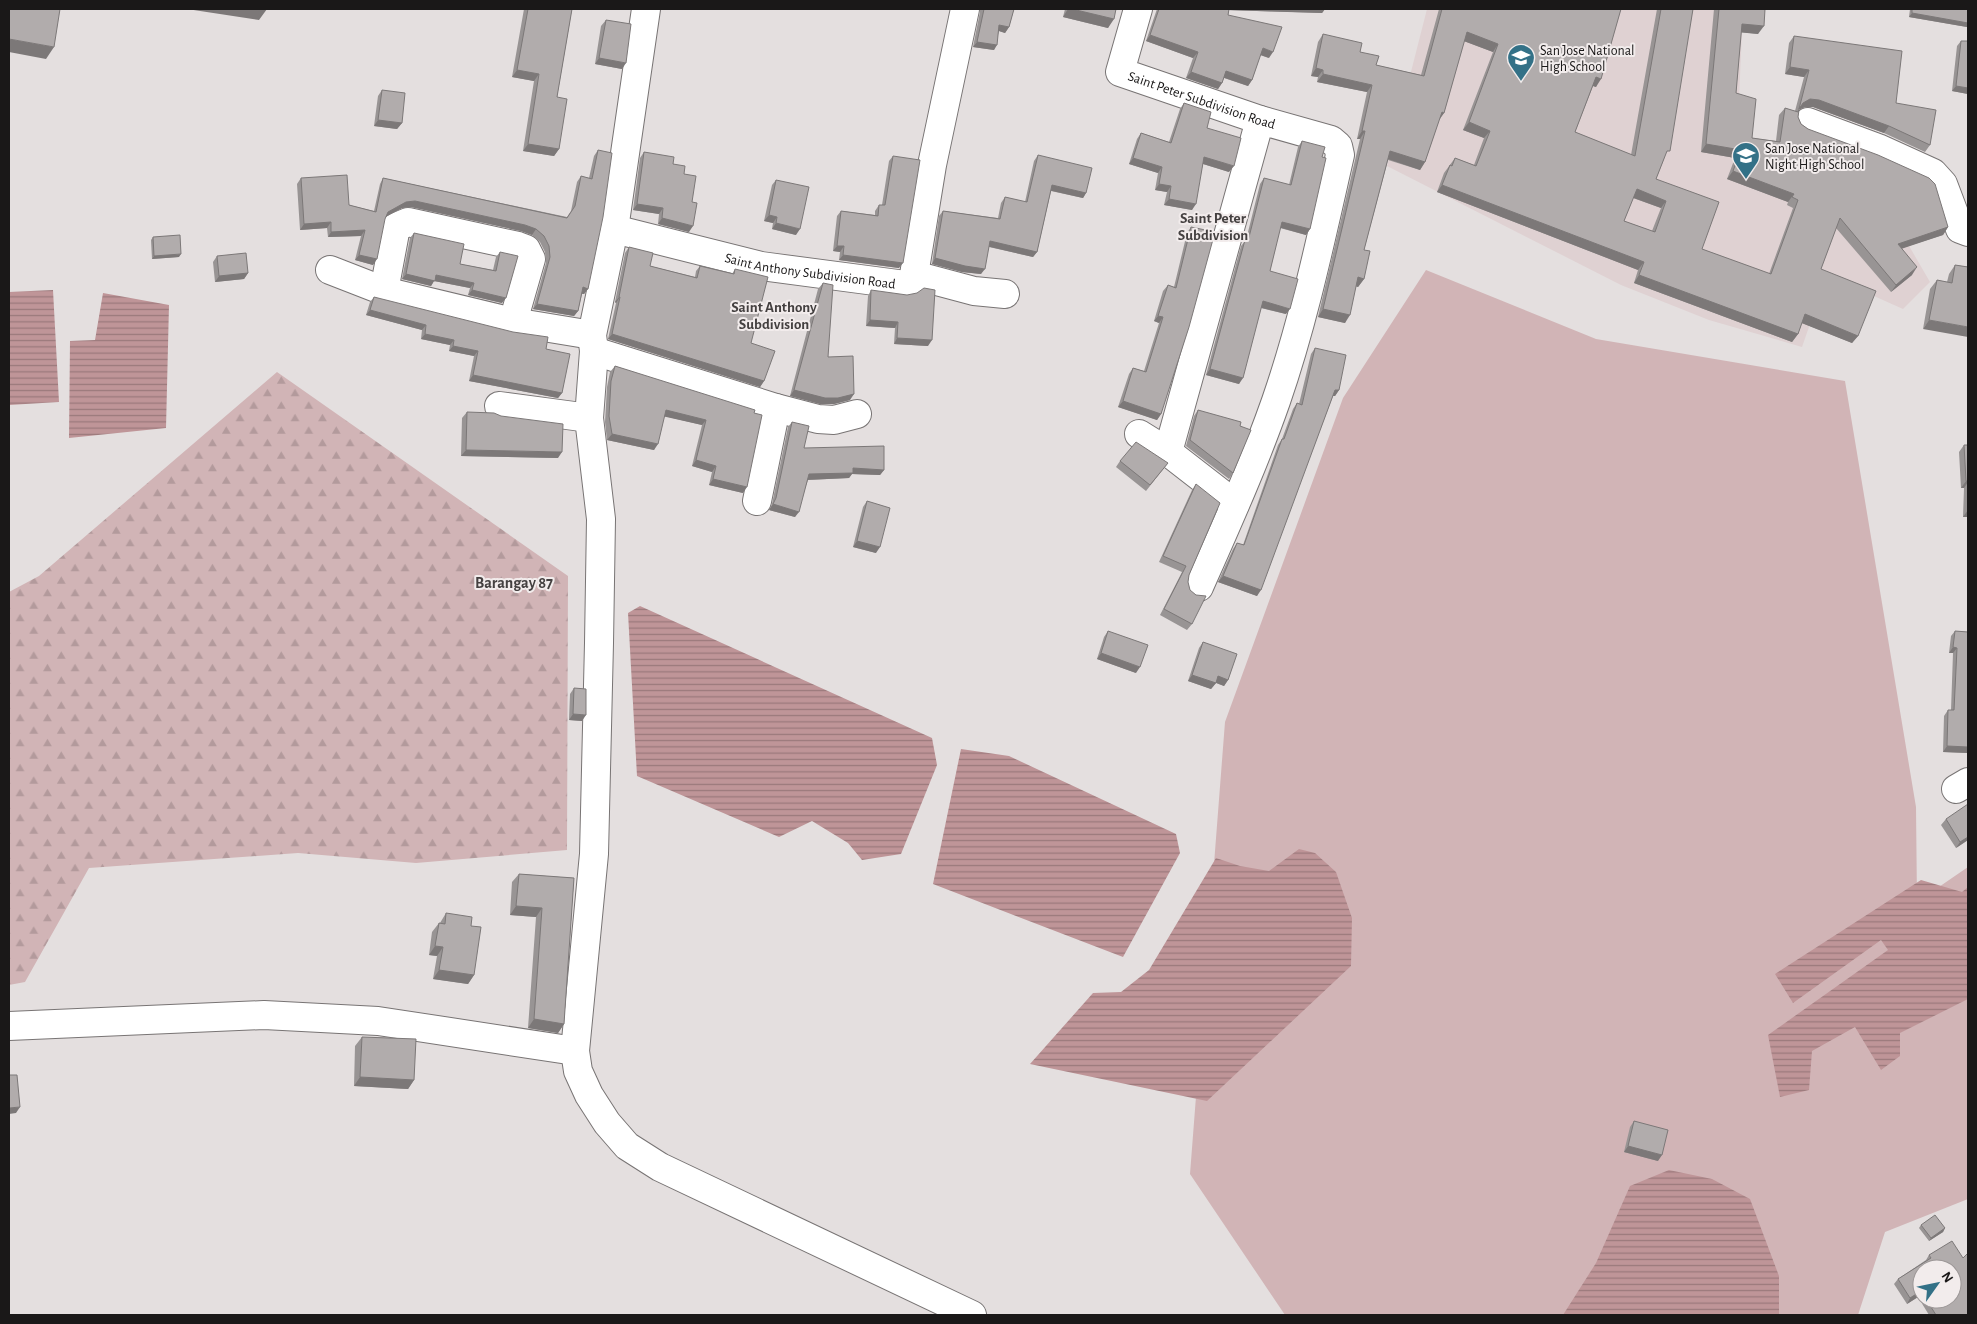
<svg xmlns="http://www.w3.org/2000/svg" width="1977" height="1324" font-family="'Alegreya Sans',sans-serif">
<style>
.built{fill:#dfd1d2}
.green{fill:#d1b4b6}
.forest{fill:url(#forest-firs)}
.water{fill:url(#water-rules)}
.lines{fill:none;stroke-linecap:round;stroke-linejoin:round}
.minor-casing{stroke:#787474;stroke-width:30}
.minor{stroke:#fff;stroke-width:28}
.wall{fill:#989494;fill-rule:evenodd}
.shaded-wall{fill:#7c7878}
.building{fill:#b1acac;stroke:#7c7878;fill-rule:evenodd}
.labels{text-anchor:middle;stroke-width:4;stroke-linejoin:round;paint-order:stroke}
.poi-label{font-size:14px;fill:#1a1818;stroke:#f2ecec;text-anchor:start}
.street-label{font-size:14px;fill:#1a1818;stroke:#f2ecec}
.neighbourhood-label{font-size:15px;font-weight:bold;fill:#444040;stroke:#f2ecec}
.quarter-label{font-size:16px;font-weight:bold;fill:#444040;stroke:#f2ecec}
</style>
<defs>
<pattern id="forest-firs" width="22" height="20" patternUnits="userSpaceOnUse" patternTransform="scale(1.25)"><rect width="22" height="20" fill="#d1b4b6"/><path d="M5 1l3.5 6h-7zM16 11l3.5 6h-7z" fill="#b39a9c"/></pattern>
<pattern id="water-rules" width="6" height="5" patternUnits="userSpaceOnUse" patternTransform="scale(1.25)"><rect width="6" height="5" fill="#bf9598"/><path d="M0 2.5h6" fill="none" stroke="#9a797b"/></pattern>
</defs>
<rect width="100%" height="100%" fill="#e4dfdf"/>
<path class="built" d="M1427 9H1743L1737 144 1887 208 1930 282 1903 309 1827 275 1802 347 1709 320 1621 285 1387 166Z"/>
<path class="green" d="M1426 270 1596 339 1845 381 1916 807 1917 902 1968 867V1199L1885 1232 1858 1315H1285L1190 1174 1225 722 1343 398Z"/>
<path class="forest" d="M277 372 568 576 567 850 416 863 298 853 89 868 25 982 9 985V592L39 576Z"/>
<path class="water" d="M53 290 59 402 9 405V292Z
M103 293 169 305 166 428 69 438 70 341 95 340Z
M640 606 932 738 937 765 901 854 862 860 848 843 812 821 779 837 637 776 628 613Z
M961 749 1009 756 1176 834 1180 853 1123 957 933 884Z
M1299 849 1315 853 1336 872 1352 918 1351 966 1207 1101 1030 1064 1093 993 1121 992 1149 970 1216 858 1240 866 1269 871Z
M1921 880 1962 892 1968 887V999L1900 1033V1056L1881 1070 1855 1027 1812 1051 1809 1090 1780 1097 1768 1035 1888 950 1881 940 1793 1003 1775 974Z
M1669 1170 1712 1179 1750 1199 1779 1276V1315H1563L1596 1263 1630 1186Z"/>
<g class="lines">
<defs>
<g id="minor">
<path d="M646 9 614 229 592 335 594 351 589 418 601 519 599 643 594 854 575 1051 578 1071 589 1095 607 1123 627 1146 660 1167 972 1315"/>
<path id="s1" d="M1138 9 1120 72 1260 120 1331 140 1338 146 1340 155C1321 238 1304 320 1276 401 1254 464 1226 526 1199 587"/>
<path d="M1808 122 1878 148 1933 173 1943 184 1960 229 1968 232"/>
<path id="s2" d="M614 229 761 266 905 285 911 281 914 275 932 165 965 9"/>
<path d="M330 270 384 291 513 322 592 335"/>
<path d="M914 275 974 291 1005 294"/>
<path d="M384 291 396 227 408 222 518 246 526 249 531 259 513 322"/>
<path d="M594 351 776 408 757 501"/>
<path d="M499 406 589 418"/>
<path d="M776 408 818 419 834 420 857 414"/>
<path d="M1139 434 1168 452"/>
<path d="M1235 504 1168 452 1260 120"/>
<path d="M1956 789 1968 782"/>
<path d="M9 1026 264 1015 378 1021 575 1051"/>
</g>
</defs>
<use href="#minor" class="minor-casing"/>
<use href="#minor" class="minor"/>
</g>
<path class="wall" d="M524 9H572L557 97 559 149 554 156 523 151 534 81 512 77Z
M980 9H1014L1009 27 1005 33 999 31 994 50 973 47 980 12Z
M1065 9H1116L1108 28 1063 17Z
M1157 9H1325L1322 13 1229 10 1228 15 1269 58 1260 55 1252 80 1248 86 1224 78 1222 83 1218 89 1186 78 1193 58 1146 41Z
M1439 9H1621L1596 87 1593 86 1575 132 1631 155 1657 9H1693L1664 159 1656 179 1702 249 1769 274 1793 208 1787 205 1788 202 1727 179 1735 158 1701 152 1714 9H1765L1758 34 1741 32 1736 93 1752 138 1776 141 1779 115 1785 108 1795 111 1804 77 1785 74 1789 43 1794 36 1896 103 1930 145 1925 152 1884 133 1813 107H1805L1799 110 1798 117 1801 124 1948 227 1943 235 1902 248 1912 275 1891 292 1836 228 1821 269 1858 336 1852 343 1802 323 1798 334 1792 342 1634 283 1638 270 1437 192 1444 173 1455 158 1474 165 1484 138 1463 130 1493 52 1464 41 1444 113 1439 120 1425 162 1420 170 1388 160 1364 250V279L1358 287 1356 286 1345 323 1318 317 1360 139H1357L1367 92 1317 82 1318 77 1311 76 1318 42 1323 34 1360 52 1376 65 1421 75ZM1633 198 1661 208 1652 231 1624 221Z
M1910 9H1968L1967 27 1909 17Z
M606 20 622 69 595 64 601 26Z
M1961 41 1968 94 1952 91 1957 46Z
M382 90 402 123 397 129 374 126 378 96Z
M1184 103 1207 128 1229 172 1203 164 1192 210 1164 205 1167 192 1155 190 1158 173 1129 164 1137 139 1141 133 1169 142 1180 109Z
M1302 141 1322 157 1310 229 1306 235 1280 228 1270 271 1286 314 1261 308 1239 384 1206 375 1241 246 1246 240 1260 184 1264 178 1289 185 1298 147Z
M598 150 588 289 584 294H582L578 311 574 316 533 309 546 263 545 252 540 242 532 235 521 231 411 207 402 208 385 217 373 265 355 260 361 236 328 237 327 228 300 230 297 184 301 178 349 205 374 211 380 184 383 178 567 217 571 211 577 182 581 176 589 178 594 156Z
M644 152 673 164 684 174 689 232 658 224 659 214 633 210 640 158Z
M1038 155 1086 193 1083 198 1051 191 1037 252 1033 257 989 247 981 274 962 272 932 264 939 216 943 211 998 218 1001 203 1005 197 1025 202 1034 161Z
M893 156 899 268 839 260 840 252 833 251 837 216 841 211 875 215V211L879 205H882L889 161Z
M776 180 796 235 772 229 773 223 764 221 772 185Z
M1191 227 1161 414 1157 420 1118 407 1129 374 1133 368 1144 371 1159 323 1154 321 1163 291 1168 285 1174 287 1187 233Z
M414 233 460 264 493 270 496 257 500 252 502 303 468 295 470 288 434 281 431 286 402 279 410 238Z
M153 237 179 257 152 259 151 240Z
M629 247 650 266 695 277 696 271 700 266 732 274 735 269 751 343 764 381 760 387 608 339 616 303 615 302 625 253Z
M217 256 248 273 244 279 215 282 213 262Z
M1955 265 1968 267 1923 329 1930 289 1937 280 1947 282 1949 274Z
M823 283 828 357 850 400 834 404H820L790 396 818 289Z
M871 290 928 346 894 344 895 328 866 326 868 296Z
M374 297 546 349 562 393 558 398 469 381 474 356 449 351 450 345 421 339 422 330 366 315 370 302Z
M1315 348 1339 390 1335 396H1333L1257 596 1218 582 1233 549 1237 543 1243 545 1278 445 1282 439 1293 409 1297 403 1299 404 1311 354Z
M615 366 754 413 743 493 709 485 712 472 692 466 702 425 664 416 654 450 607 440 605 422 607 387 610 372Z
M1198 410 1240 426 1233 473 1229 479 1186 446 1194 416Z
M467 412 558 458 461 456 462 418Z
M792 422 804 448 884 470 880 475 852 474 849 478 808 480 795 517 769 510 772 504 788 427Z
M1964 445H1968V517H1963L1964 488H1961L1959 452Z
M1120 461 1168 463 1146 491 1116 467Z
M1196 484 1188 582 1192 624 1187 630 1160 615 1182 572 1159 562 1192 490Z
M867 501 876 553 853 547 863 507Z
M1968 616V753L1943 752 1944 716 1948 710H1951L1953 653H1949L1951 636 1955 631 1967 632Z
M1108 631 1136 673 1097 659 1104 637Z
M1203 642 1228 680 1224 686 1216 683 1211 689 1188 681 1199 648Z
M574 688 582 721 569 720 570 694Z
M1946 819 1968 840 1956 848 1941 825Z
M519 874 574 878 564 1024 558 1033 528 1028 536 917 510 915 512 882Z
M446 913 471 926 474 975 468 984 433 979 437 956 429 955 432 932 439 923H440Z
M362 1037 414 1080 408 1089 354 1086 355 1046Z
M1634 1121 1658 1161 1624 1152 1630 1127Z
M1921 1225 1945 1228 1943 1232 1929 1241 1919 1228Z
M1929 1255 1968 1315H1929L1918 1297 1907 1304 1894 1284 1898 1279 1926 1260ZM1922 1269 1952 1299H1922Z"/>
<path class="shaded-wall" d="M187 9H267L259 20Z
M1068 9H1072L1114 19 1108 28 1063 17Z
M1226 9H1325L1322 13 1225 10Z
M1912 13 1968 23V25L1967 27 1909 17Z
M1742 24 1764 26 1758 34 1736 32Z
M999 25 1009 27 1005 33 996 30Z
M1467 32 1498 44 1493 52 1461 40Z
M1150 35 1198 52 1193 58 1146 41Z
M9 39 54 47 46 59 9 52Z
M977 42 997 45 994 50 973 47Z
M1263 48 1273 52 1269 58 1258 54Z
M599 58 626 63 622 69 595 64Z
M1790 67 1809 70 1804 77 1785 74Z
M1316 68 1323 70 1318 77 1311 76Z
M517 70 539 74 534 81 512 77Z
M1226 71 1252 80 1248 86 1222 77Z
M1191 72 1222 83 1218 89 1186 78Z
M1323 74 1372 85 1367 92 1317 82Z
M1596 77 1601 79 1596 87 1590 85Z
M1956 86 1968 88V94L1952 91Z
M1810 99 1819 100 1889 126 1884 133 1813 107H1805L1798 110 1803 103Z
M1442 112 1444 113 1439 120Z
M378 120 402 123 397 129 374 126Z
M1469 122 1490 131 1484 138 1463 130Z
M1362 131H1365L1360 139H1357Z
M528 144 559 149 554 156 523 151Z
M1706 144 1741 150 1735 158 1701 152Z
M1390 151 1425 162 1420 170 1385 158Z
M1204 157 1234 166 1229 172 1200 163Z
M1133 158 1162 167 1158 173 1129 164Z
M1733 171 1794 194 1788 202 1727 179Z
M1159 184 1171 186 1167 192 1155 190Z
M1052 185 1086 193 1083 198 1048 190Z
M1442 185 1644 262 1638 270 1437 192Z
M1637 189 1666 201 1661 208 1631 197Z
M1169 199 1196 204 1192 210 1164 205Z
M415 201 525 225 536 229 532 235 521 231 411 207 402 208 384 218 388 212 406 202Z
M637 204 663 208 659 214 633 210Z
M769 215 777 217 773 223 764 221Z
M662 218 693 226 689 232 658 224Z
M331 222 327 228 300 230 304 224Z
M1282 222 1310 229 1306 235 1278 227Z
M776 223 800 229 796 235 772 229Z
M1948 227 1943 235 1892 252 1898 244Z
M365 230 361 236 328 237 331 232Z
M990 241 1037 252 1033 257 986 246Z
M837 246H844L840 252 833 251Z
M181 254 179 257 152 259 154 256Z
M359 255 377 259 373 265 355 260Z
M843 255 903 263 899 268 839 260Z
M935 258 985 269 981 274 962 272 932 264Z
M1917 267 1912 275 1891 292 1896 285Z
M248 273 244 279 215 282 219 276Z
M406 274 436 275 474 283 470 288 434 281 431 286 402 279Z
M1639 275 1798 334 1792 342 1634 283Z
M1358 277 1364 279 1358 287 1352 285Z
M583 287 588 289 584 294 579 293Z
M472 290 506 298 502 303 468 295Z
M619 297H620L616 303 615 302Z
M1263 301 1290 309 1286 314 1258 307Z
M537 304 578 311 574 316 533 309Z
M1323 309 1350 315 1345 323 1318 317Z
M370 310 426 325 422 330 366 315Z
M1805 314 1858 336 1852 343 1799 322Z
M1158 316 1163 317 1159 323 1154 321Z
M870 320 898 322 895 328 866 326Z
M1929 320 1968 327V337L1923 329Z
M425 334 454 340 450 345 421 339Z
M612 334 764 381 760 387 608 339Z
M897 338 932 340 928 346 894 344Z
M453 346 478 351 474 356 449 351Z
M1210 369 1243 378 1239 384 1206 375Z
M473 375 562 393 558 398 469 381Z
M794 390 854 394 850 400 834 404H820L790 396Z
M1335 390H1339L1335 396H1331Z
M1123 401 1161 414 1157 420 1118 407Z
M666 410 706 420 702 425 662 416Z
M612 434 658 444 654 450 607 440Z
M466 450 562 452 558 458 461 456Z
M696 460 716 466 712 472 692 466Z
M853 468 884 470 880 475 852 474 849 478 805 480 809 474Z
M713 479 747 487 743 493 709 485Z
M1966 481H1968V482L1964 488H1961Z
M773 504 799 512 795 517 769 510Z
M1968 510V517H1963Z
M857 541 880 547 876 553 853 547Z
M1223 576 1261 590 1257 596 1218 582Z
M1953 647 1957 648 1953 653H1949Z
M1101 653 1140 667 1136 673 1097 659Z
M1192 675 1216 683 1211 689 1188 681Z
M1218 676 1228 680 1224 686 1214 682Z
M573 714 586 715 582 721 569 720Z
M1947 746 1968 747V753L1943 752Z
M1968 837V840L1956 848 1960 842Z
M516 906 542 908 536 917 510 915Z
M435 946 443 947 437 956 429 955Z
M439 970 474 975 468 984 433 979Z
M534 1019 564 1024 558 1033 528 1028Z
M360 1077 414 1080 408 1089 354 1086Z
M20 1107 16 1113 9 1114V1108Z
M1628 1146 1662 1155 1658 1161 1624 1152Z
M1945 1228 1943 1232 1929 1241 1931 1238Z
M1921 1291 1918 1297 1907 1304 1910 1298Z"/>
<path class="building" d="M9 9H60L54 47 9 39Z
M528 9H572L557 97 567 99 559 149 528 144 539 74 517 70Z
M984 9H1014L1009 27 999 25 997 45 977 42Z
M1072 9H1116L1114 19Z
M1159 9H1229L1228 15 1282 27 1273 52 1263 48 1252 80 1226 71 1222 83 1191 72 1198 52 1150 35Z
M1442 9H1621L1601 79 1596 77 1575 132 1635 156 1661 9H1693L1670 151H1667L1656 179 1719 202 1702 249 1771 274 1798 200 1792 197 1794 194 1733 171 1741 150 1706 144 1719 9H1765L1764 26 1742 24 1736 93 1756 99 1752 138 1780 142 1785 108 1798 112 1799 110 1798 117 1801 124 1808 129 1878 155 1929 178 1935 184 1948 227 1898 244 1917 267 1896 285 1840 218 1821 269 1876 291 1858 336 1805 314 1798 334 1639 275 1644 262 1442 185 1450 165 1452 166 1455 158 1476 166 1490 131 1469 122 1498 44 1467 32 1444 113 1442 112 1425 162 1390 151 1364 250 1370 251 1364 279 1358 277 1350 315 1323 309 1365 131H1362L1372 85 1323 74V70L1316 68 1323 34 1362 43 1360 52 1379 56 1376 65 1424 76ZM1637 189 1666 201 1655 232 1624 221Z
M1912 9H1968V23L1912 13Z
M606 20 631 24 626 63 599 58Z
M1794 36 1902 51 1896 103 1936 110 1930 145 1889 126 1819 100 1810 99 1803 103 1799 109 1809 70 1790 67Z
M1961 41H1968V88L1956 86Z
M382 90 405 93 402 123 378 120Z
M1184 103 1211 112 1207 128 1241 138 1234 166 1204 157 1196 204 1169 199 1171 186 1159 184 1162 167 1133 158 1141 133 1171 143Z
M1302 141 1325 147 1322 157 1326 158 1310 229 1282 222 1270 271 1298 279 1290 309 1263 301 1243 378 1210 369 1245 240 1248 241 1264 178 1291 185Z
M598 150 612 153 603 217 588 289 583 287 578 311 537 304 550 257 549 246 544 236 536 229 525 225 415 201 406 202 388 212 385 219 377 259 359 255 365 230 331 232V222L304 224 301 178 347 175 349 205 376 212 383 178 567 218 575 206 581 176 592 179Z
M644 152 674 157 673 164 685 166 684 174 696 176 692 202 697 203 693 226 662 218 663 208 637 204Z
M1038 155 1092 168 1086 193 1052 185 1037 252 990 241 985 269 965 266 935 258 943 211 1000 219 1005 197 1027 202Z
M893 156 920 160 903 263 843 255 844 246H837L841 211 878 216 879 205H885Z
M776 180 809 187 800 229 776 223 777 217 769 215Z
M1191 227 1215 232 1189 327 1161 414 1123 401 1133 368 1146 372 1163 317 1158 316 1168 285 1176 288Z
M414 233 464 244 460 264 496 271 500 252 518 256 506 298 472 290 474 283 436 275 435 281 406 274Z
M180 235 181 254 154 256 153 237Z
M629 247 653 253 650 266 697 278 700 266 734 274 735 269 768 277 751 343 775 351 764 381 612 334 620 297H619Z
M246 253 248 273 219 276 217 256Z
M1955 265 1968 267V327L1929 320 1937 280 1952 283Z
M823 283 833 285 828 357 853 356 854 394 838 398H825L794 390Z
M924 288 935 290 932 340 897 338 898 322 870 320 871 290 907 295 917 293Z
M374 297 513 332 548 337 546 349 570 354 562 393 473 375 478 351 453 346 454 340 425 334 426 325 370 310Z
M1315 348 1346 355 1339 390H1335L1261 590 1223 576 1237 543 1244 545 1282 439H1284L1297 403 1302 405Z
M615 366 755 410 754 413 762 415 747 487 713 479 716 466 696 460 706 420 666 410 658 444 612 434 609 416 611 381Z
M1198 410 1241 422 1240 426 1251 430 1233 473 1190 440Z
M467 412 494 413 501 416 563 424 562 452 466 450Z
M792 422 809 426 804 448 884 446V470L853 468V473L809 474 799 512 773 504 776 498Z
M1136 442 1168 463 1150 485 1120 461Z
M1964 445H1968V481H1966Z
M1196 484 1220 503 1189 575 1188 582 1190 590 1196 595 1206 596 1192 624 1164 609 1186 566 1163 556Z
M867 501 890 508 880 547 857 541Z
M1108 631 1148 645 1140 667 1101 653Z
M1955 631 1968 632V747L1947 746 1948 710H1954L1957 648 1953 647Z
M1203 642 1237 654 1228 680 1218 676 1216 683 1192 675Z
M574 688 586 689V715L573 714Z
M1968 804V837L1960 842 1946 819Z
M519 874 574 878 564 1024 534 1019 542 908 516 906Z
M446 913 472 917 471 926 481 927 474 975 439 970 443 947 435 946 439 923 445 924Z
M362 1037 416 1039 414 1080 360 1077Z
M9 1075H17L20 1107 9 1108Z
M1634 1121 1668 1130 1662 1155 1628 1146Z
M1935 1215 1945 1228 1931 1238 1921 1225Z
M1952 1241 1963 1258 1968 1253V1315H1936L1926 1299H1952V1269H1922V1292L1921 1291 1910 1298 1898 1279 1931 1258 1929 1255Z"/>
<defs>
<symbol id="school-pin" viewBox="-11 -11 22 30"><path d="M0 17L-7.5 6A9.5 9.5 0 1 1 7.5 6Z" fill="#337187" stroke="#f2ecec"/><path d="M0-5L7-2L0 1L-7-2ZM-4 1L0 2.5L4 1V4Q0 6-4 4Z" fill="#fff"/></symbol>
</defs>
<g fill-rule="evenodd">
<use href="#school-pin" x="1505" y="42" width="32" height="43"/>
<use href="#school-pin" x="1730" y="140" width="32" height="43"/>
</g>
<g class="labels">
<g class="poi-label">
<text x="1540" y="55">San Jose National<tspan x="1540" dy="16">High School</tspan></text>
<text x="1765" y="153">San Jose National<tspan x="1765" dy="16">Night High School</tspan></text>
</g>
<g class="street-label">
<text dy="5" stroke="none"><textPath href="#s1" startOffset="152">Saint Peter Subdivision Road</textPath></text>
<text dy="5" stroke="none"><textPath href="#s2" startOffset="201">Saint Anthony Subdivision Road</textPath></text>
</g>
<g class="neighbourhood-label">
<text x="1213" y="223">Saint Peter<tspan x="1213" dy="17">Subdivision</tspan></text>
<text x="774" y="312">Saint Anthony<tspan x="774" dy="17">Subdivision</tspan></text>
</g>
<g class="quarter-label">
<text x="514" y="588">Barangay 87</text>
</g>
</g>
<rect width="1977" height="1324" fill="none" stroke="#1a1818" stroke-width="20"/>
<g transform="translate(1937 1284) rotate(57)"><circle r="24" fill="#f2ecec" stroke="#9c9797"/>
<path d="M0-4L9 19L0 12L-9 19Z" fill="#337187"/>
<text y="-8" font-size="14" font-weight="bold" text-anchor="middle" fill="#1a1818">N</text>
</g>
</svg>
